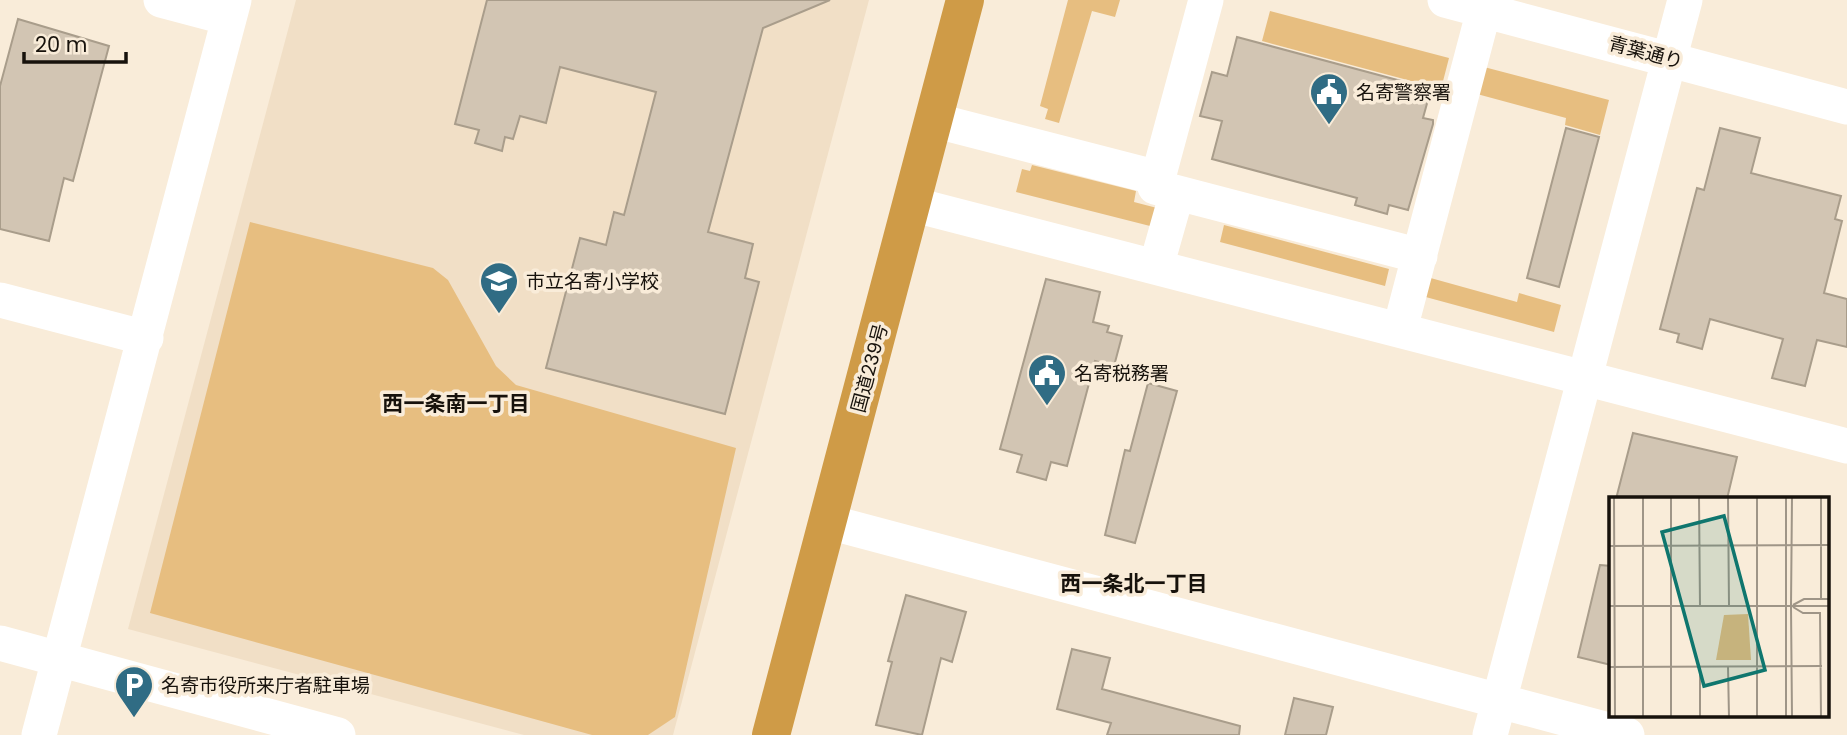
<svg xmlns="http://www.w3.org/2000/svg" width="1847" height="735" font-family="Poppins,'Noto Sans JP',sans-serif">
<style>
.built{fill:#f1dfc6}
.green{fill:#e7be80}
.building{fill:#d2c5b3;stroke:#a99d8b;stroke-width:2}
.lines{fill:none;stroke-linecap:round;stroke-linejoin:round}
.minor{stroke:#fff;stroke-width:35}
.highway{stroke:#cf9b47;stroke-width:38}
.labels{text-anchor:middle;stroke-width:7;stroke-linejoin:round;paint-order:stroke}
.street-label{font-size:19px;fill:#17120c;stroke:#f9ecd9}
.poi-label{font-size:19px;fill:#17120c;stroke:#f9ecd9;text-anchor:start}
.neighbourhood-label{font-size:21px;font-weight:bold;fill:#17120c;stroke:#f9ecd9}
.inset-road{fill:none;stroke:#9f9587;stroke-width:2}
.view{fill:#0f766e;fill-opacity:0.15;stroke:#0f766e;stroke-width:3.5}
.inset-edge{fill:none;stroke:#17120c;stroke-width:3.5}
</style>
<rect width="100%" height="100%" fill="#f9ecd9"/>
<path class="built" d="M296 0H869L673 735H524L128 629Z"/>
<path class="green" d="M1068 0H1120L1115 17 1092 11 1059 123 1045 119 1048 109 1040 106Z
M1270 11 1449 58 1441 89 1262 41Z
M1484 67 1609 100 1600 135 1565 125 1566 118 1477 94Z
M1032 165 1136 191 1134 202 1157 208 1154 227 1016 192 1022 169 1030 171Z
M250 222 433 268 448 280 496 366 516 385 736 448 675 717 648 735H592L150 613Z
M1224 225 1389 269 1385 286 1220 242Z
M1427 277 1517 302 1519 293 1561 305 1554 332 1422 296Z"/>
<path class="building" d="M487 0H830L763 28 708 232 753 244 745 278 759 282 725 414 546 368 580 238 606 245 614 212 624 215 656 92 560 67 546 123 520 116 513 139 505 137 502 151 475 143 479 130 455 124Z
M18 19 109 46 73 181 64 178 49 241 0 229V86Z
M1237 37 1431 89 1423 118 1433 120V124L1408 210 1389 205 1387 214 1355 205 1357 198 1212 159 1222 121 1200 116 1212 72 1227 76Z
M1566 128 1599 137 1559 287 1527 278Z
M1720 128 1760 138 1751 173 1841 196 1835 219 1842 221 1824 293 1847 299V347L1817 340 1805 386 1772 378 1783 339 1710 319 1702 349 1677 342 1679 334 1660 329 1697 188 1704 190Z
M1046 279 1100 292 1093 322 1109 326 1107 332 1122 336 1114 366 1095 361 1067 466 1051 462 1046 480 1017 472 1022 455 1000 449Z
M1148 383 1177 391 1135 543 1105 535 1125 450 1130 451Z
M1633 433 1737 457 1727 499H1616Z
M1600 565 1611 566V665L1578 657Z
M906 595 966 612 952 662 941 658 922 735 876 725 892 662 888 661Z
M1072 649 1110 658 1102 689 1240 726 1239 735H1107L1111 723 1057 709Z
M1294 698 1333 707 1326 735H1285Z"/>
<g class="lines">
<path class="minor" d="M161 0 229 18
M1445 0 1847 107
M933 120 1158 178 1206 0
M1158 178 1155 187 1420 256
M911 204 1847 446
M1156 267 1177 193
M0 300 146 338
M1400 329 1484 10
M829 522 1627 735
M0 643 338 735
M39 735 234 0
M1490 735 1685 0"/>
<path class="highway" d="M771 735 965 0"/>
</g>
<defs>
<symbol id="civic-pin" viewBox="-11 -11 22 30"><path d="M0 17L-7.5 6A9.5 9.5 0 1 1 7.5 6Z" fill="#306c84" stroke="#f9ecd9"/><path d="M-.6-6.5H3V-4.5H.6V-3L4-1V1h2V6H-6V1h2V-1L-.6-3ZM-1.2 2.5V6h2.4V2.5Z" fill="#fff"/></symbol>
<symbol id="school-pin" viewBox="-11 -11 22 30"><path d="M0 17L-7.5 6A9.5 9.5 0 1 1 7.5 6Z" fill="#306c84" stroke="#f9ecd9"/><path d="M0-5L7-2L0 1L-7-2ZM-4 1L0 2.5L4 1V4Q0 6-4 4Z" fill="#fff"/></symbol>
<symbol id="parking-pin" viewBox="-11 -11 22 30"><path d="M0 17L-7.5 6A9.5 9.5 0 1 1 7.5 6Z" fill="#306c84" stroke="#f9ecd9"/><path d="M-3.5-5.5H1a3.5 3.5 0 0 1 0 7H-1V5.5H-3.5ZM-1-3.4V-.6H.8a1.4 1.4 0 0 0 0-2.8Z" fill="#fff"/></symbol>
</defs>
<g fill-rule="evenodd">
<use href="#civic-pin" x="1307" y="70" width="44" height="60"/>
<use href="#school-pin" x="477" y="259" width="44" height="60"/>
<use href="#civic-pin" x="1025" y="351" width="44" height="60"/>
<use href="#parking-pin" x="112" y="663" width="44" height="60"/>
</g>
<g class="labels">
<g class="street-label">
<text transform="translate(1646 52) rotate(15)" y="7">青葉通り</text>
<text transform="translate(869 368) rotate(-75)" y="7">国道239号</text>
</g>
<g class="poi-label">
<text x="1356" y="99">名寄警察署</text>
<text x="526" y="288">市立名寄小学校</text>
<text x="1074" y="380">名寄税務署</text>
<text x="161" y="692">名寄市役所来庁者駐車場</text>
</g>
<g class="neighbourhood-label">
<text x="456" y="411">西一条南一丁目</text>
<text x="1134" y="591">西一条北一丁目</text>
</g>
</g>
<g transform="translate(1609 497)">
<rect width="220" height="220" fill="#f9ecd9"/>
<path d="M139 117 142 163H107L115 118Z" fill="#e7be80"/>
<path class="inset-road" d="M5 0 6 220M34 0V220M62 0V220M90 0 91 109M119 0 120 108M148 0V220M177 0V109M212 0V102M0 49 221 48M184 108 195 102H221M0 109H221M182 109 183 220M182 109 183 0M177 110V220M184 110 194 116H211L212 220M0 170 213 169M91 170V220M119 170 120 220"/>
<path class="view" d="M115 19 156 173 95 189 53 35Z"/>
<rect width="220" height="220" class="inset-edge"/>
</g>
<path d="M24 52v10h102v-10" fill="none" stroke="#17120c" stroke-width="3.5"/>
<text x="35" y="52" font-size="21" fill="#17120c" stroke="#f9ecd9" stroke-width="5" paint-order="stroke">20 m</text>
</svg>
